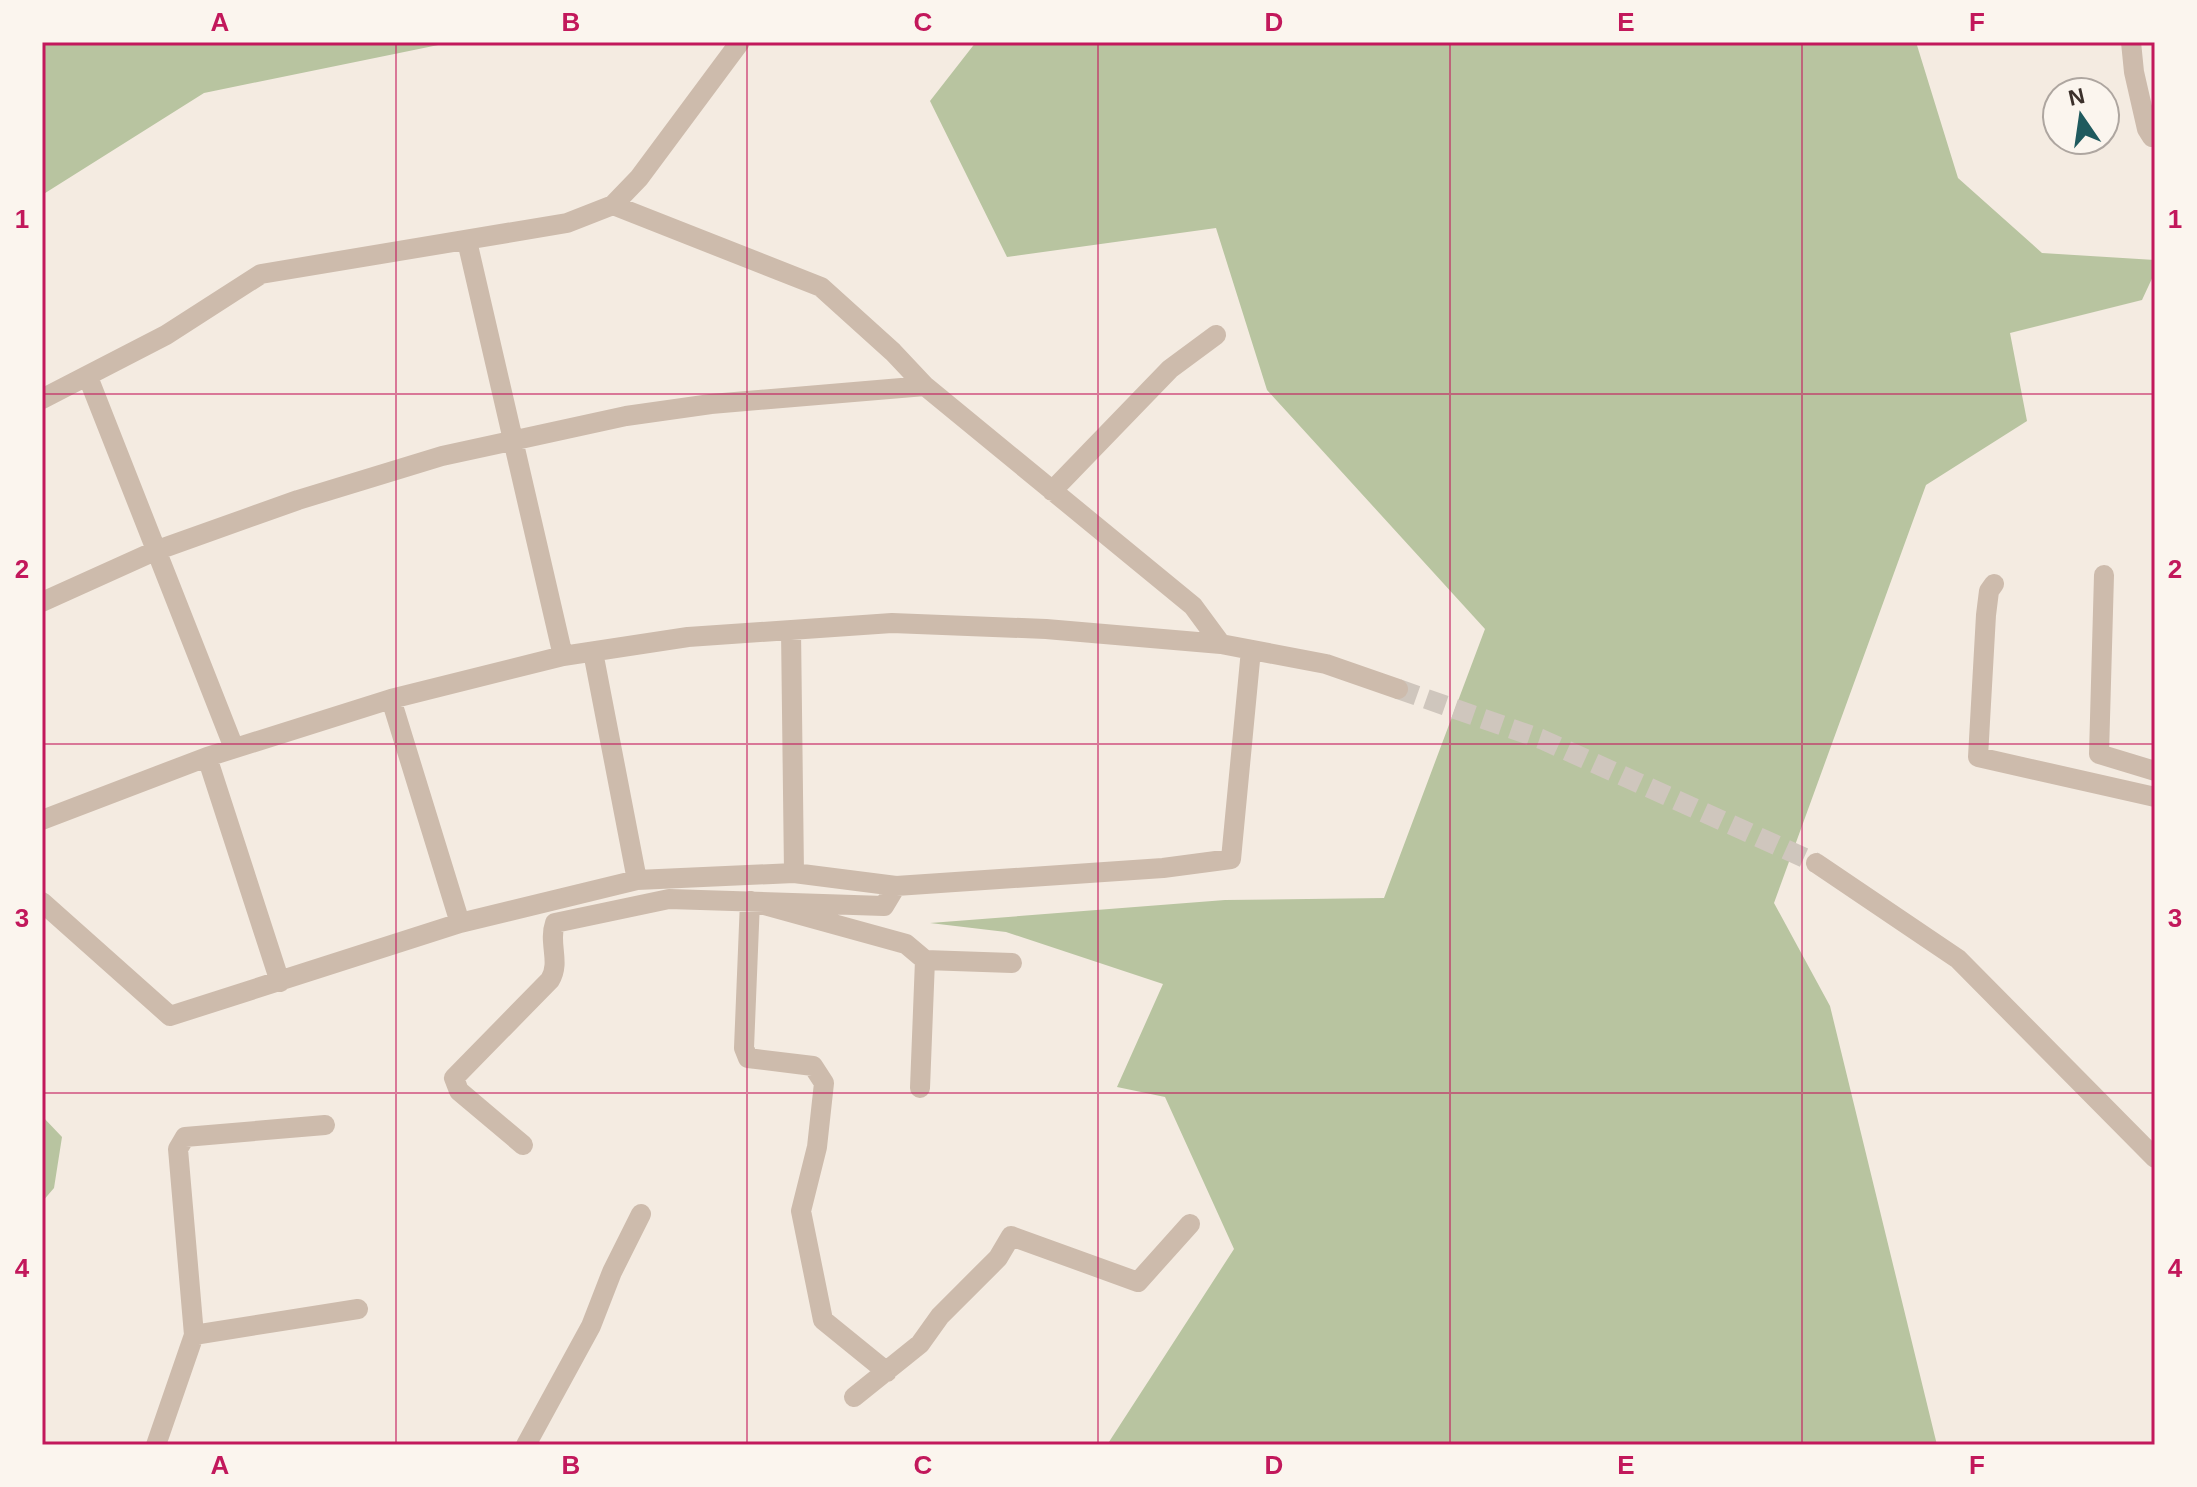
<svg xmlns="http://www.w3.org/2000/svg" width="2197" height="1487" font-family="Arial,sans-serif">
<style>
.green{fill:#b8c4a0}
.lines{fill:none;stroke-linecap:round;stroke-linejoin:round}
.minor-tunnel{stroke:#cfc6bd;stroke-width:20;stroke-dasharray:20 10;stroke-linecap:butt}
.minor{stroke:#cdbbac;stroke-width:20}
.grid{fill:none;stroke:#c2185b;stroke-width:2;stroke-opacity:0.55}
.neatline{fill:none;stroke:#c2185b;stroke-width:3}
.grid-label{font-size:26px;text-anchor:middle;font-weight:bold;fill:#c2185b}
</style>
<rect width="100%" height="100%" fill="#f4ebe1"/>
<path class="green" d="M42 42H453L204 93 42 195Z
M976 42H1916L1958 178 2042 253 2155 260V272L2142 300 2010 333 2027 421 1926 485 1774 903 1830 1006 1937 1445H1107L1234 1249 1165 1097 1117 1087 1163 984 1006 932 930 923 1225 900 1384 898 1485 629 1267 390 1216 228 1007 257 930 101Z
M42 1116 62 1137 54 1188 42 1202Z"/>
<g class="lines">
<path class="minor-tunnel" d="M1398 689 1541 739 1816 863"/>
<path class="minor" d="M2131 42 2134 72 2147 129 2152 137 2155 136
M613 205 639 178 740 42
M467 241 563 656
M88 377 234 748
M42 399 166 335 261 274 567 223 613 205 821 287 893 352 925 386 1193 606 1221 644
M1052 491 1170 369 1216 335
M2104 575 2099 754 2155 771
M1994 584 1989 591 1986 615 1978 757 2155 797
M42 602 155 551 298 500 442 456 626 416 711 404 925 386
M791 630 794 873
M593 652 637 880
M391 699 460 923
M207 757 280 982
M42 820 207 757 391 699 563 656 688 637 892 623 1046 629 1221 644 1326 664 1398 689
M1816 863 1958 959 2155 1158
M42 902 170 1016 460 923 637 880 794 873 896 886 1163 868 1231 859 1251 650
M920 1088 925 960
M523 1145 459 1091 454 1078 550 980C561 962 548 943 555 923L669 899 884 906 896 886
M194 1335 358 1309
M887 1372 823 1320 801 1211 817 1147 824 1083 813 1066 748 1058 744 1048 750 901 906 944 925 960 1012 963
M854 1397 920 1344 940 1316 998 1258 1011 1236 1138 1282 1190 1224
M156 1445 194 1335 178 1149 185 1137 325 1125
M526 1445 591 1326 612 1272 641 1214"/>
</g>
<path class="grid" d="M396 42V1445M747 42V1445M1098 42V1445M1450 42V1445M1802 42V1445M42 394H2155M42 744H2155M42 1093H2155"/>
<rect width="2197" height="1487" fill="none" stroke="#fbf5ee" stroke-width="88"/>
<g transform="translate(2081 116) rotate(347)"><circle r="38" fill="#fbf5ee" stroke="#aea6a0" stroke-width="2"/>
<path d="M0-6L14 30L0 20L-14 30Z" fill="#1f5a5e"/>
<text y="-12" font-size="22" font-weight="bold" text-anchor="middle" fill="#3b302b">N</text>
</g>
<rect x="44" y="44" width="2109" height="1399" class="neatline"/>
<g class="grid-label">
<text x="220" y="31">A</text>
<text x="571" y="31">B</text>
<text x="923" y="31">C</text>
<text x="1274" y="31">D</text>
<text x="1626" y="31">E</text>
<text x="1977" y="31">F</text>
<text x="22" y="228">1</text>
<text x="2175" y="228">1</text>
<text x="22" y="578">2</text>
<text x="2175" y="578">2</text>
<text x="22" y="927">3</text>
<text x="2175" y="927">3</text>
<text x="22" y="1277">4</text>
<text x="2175" y="1277">4</text>
<text x="220" y="1474">A</text>
<text x="571" y="1474">B</text>
<text x="923" y="1474">C</text>
<text x="1274" y="1474">D</text>
<text x="1626" y="1474">E</text>
<text x="1977" y="1474">F</text>
</g>
</svg>
